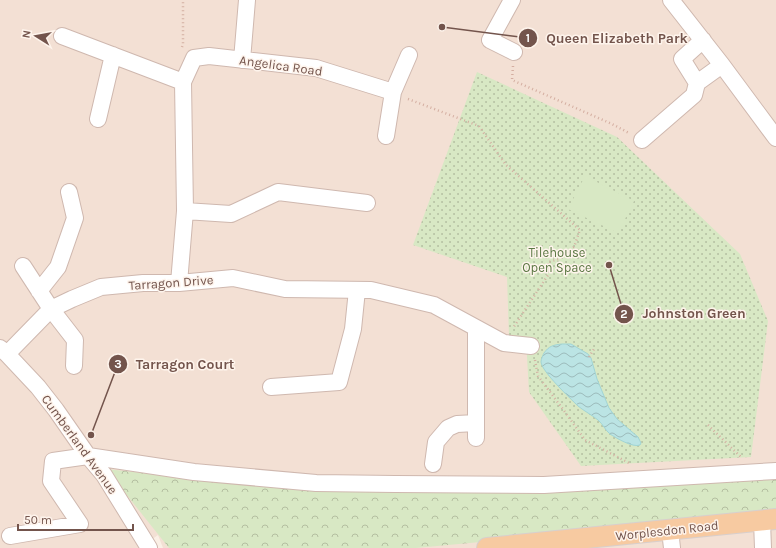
<svg xmlns="http://www.w3.org/2000/svg" width="776" height="548" font-family="Karla,sans-serif">
<style>
.residential{fill:#f3e0d4}
.forest{fill:url(#forest-crowns)}
.park{fill:url(#park-dots)}
.pitch{fill:#d8e8c4}
.water{fill:url(#water-waves);stroke:#a1d5d5}
.lines{fill:none;stroke-linecap:round;stroke-linejoin:round}
.minor-casing{stroke:#cfb8af;stroke-width:18}
.major-casing{stroke:#d8cfcd;stroke-width:22}
.path{stroke:#d4aea1;stroke-width:2.5;stroke-dasharray:1 3;stroke-linecap:butt}
.minor{stroke:#fff;stroke-width:16}
.major{stroke:#f7caa1;stroke-width:20}
.labels{text-anchor:middle;stroke-width:3;stroke-linejoin:round;paint-order:stroke}
.street-label{font-size:13px;fill:#73544c;stroke:#fef4ec}
.park-label{font-size:13px;fill:#5c7844;stroke:#fef4ec}
.leader{fill:none;stroke:#73544c;stroke-width:1.5}
.callout-dot{fill:#73544c;stroke:#fef4ec;stroke-width:1.5}
.mark-label{font-size:12px;text-anchor:middle;font-weight:bold;fill:#fff}
.callout-label{font-size:14px;text-anchor:middle;font-weight:bold;fill:#73544c;stroke:#fef4ec;stroke-width:3;stroke-linejoin:round;paint-order:stroke}
</style>
<defs>
<pattern id="forest-crowns" width="20" height="18" patternUnits="userSpaceOnUse"><rect width="20" height="18" fill="#d8e8c4"/><path d="M2 6a3 3 0 1 1 6 0M12 15a3 3 0 1 1 6 0" fill="none" stroke="#b4bfa1"/></pattern>
<pattern id="park-dots" width="8" height="8" patternUnits="userSpaceOnUse"><rect width="8" height="8" fill="#d8e8c4"/><path d="M2 2h.1M6 6h.1" fill="none" stroke="#b4bfa1" stroke-width="1.8" stroke-linecap="round"/></pattern>
<pattern id="water-waves" width="16" height="10" patternUnits="userSpaceOnUse"><rect width="16" height="10" fill="#bbe4e4"/><path d="M0 5q4-4 8 0t8 0" fill="none" stroke="#9cbbbb"/></pattern>
</defs>
<rect width="100%" height="100%" fill="#fbf0e6"/>
<path class="residential" d="M0 0H776V548H163L158 535 140 548H0Z"/>
<path class="forest" d="M106 469 301 490 453 491 776 476V510L546 536 416 548H169Z"/>
<path class="park" d="M477 72 617 137 740 254 768 321 751 457 581 466 529 392 526 339 509 336 507 277 413 245Z"/>
<path class="pitch" d="M585 176 634 201 618 233 568 209Z"/>
<path class="water" d="M562 344H571L588 354 591 358 597 379 609 408 617 419 638 437 641 443 640 445C633 448 616 438 610 434 605 430 603 424 598 420 592 415 584 411 578 406 570 398 542 372 541 362 541 359 543 355 544 353 549 346 553 345 562 344Z"/>
<g class="lines">
<defs>
<path id="minor" d="M512 0 490 40 514 52
M671 0 722 65 776 138
M62 36 183 82
M242 60 247 0
M697 83 682 59 703 40
M98 119 113 55
M386 136 393 92
M642 140 694 95 697 83 722 65
M185 211 231 214 278 192 367 203
M23 266 51 309 75 340 74 366
M179 283 185 211 183 82 194 58 209 56 316 68 393 92 409 55
M39 291 58 267 75 218 69 192
M0 348 7 354 38 387 56 410 88 456 104 475 149 548
M7 354 51 309 72 299 101 287 143 283H179L233 278 285 289 371 290 434 305 504 343 531 346
M271 387 339 382 353 329 357 290
M476 438V329
M433 464 436 442 448 428 457 424 476 423
M762 521 763 548
M670 530 672 548
M10 536 80 524 51 481 53 461 88 456 194 472 316 483 395 484 544 485 776 471"/>
<path id="major" d="M487 548 776 519"/>
</defs>
<use href="#minor" class="minor-casing"/>
<use href="#major" class="major-casing"/>
<path class="path" d="M182 47 183 44V0
M513 66 512 80 612 124 629 133
M408 99 479 126 506 165 580 230 574 247 559 259 548 262V275L513 328
M589 357 594 349
M535 360 538 376 565 412 585 440 631 464
M708 425 742 458"/>
<use href="#minor" class="minor"/>
<use href="#major" class="major"/>
</g>
<g class="labels">
<g class="street-label">
<text transform="translate(281 65) rotate(8)" y="5">Angelica Road</text>
<text transform="translate(171 282) rotate(-4)" y="5">Tarragon Drive</text>
<text transform="translate(80 444) rotate(54)" y="5">Cumberland Avenue</text>
<text transform="translate(667 530) rotate(-6)" y="5">Worplesdon Road</text>
</g>
<g class="park-label">
<text x="557" y="257">Tilehouse<tspan x="557" dy="15">Open Space</tspan></text>
</g>
</g>
<path class="leader" d="M442 27L528 38M609 265L624 314M91 435L118 364"/>
<g class="callout-dot">
<circle cx="442" cy="27" r="4"/>
<circle cx="609" cy="265" r="4"/>
<circle cx="91" cy="435" r="4"/>
<circle cx="528" cy="38" r="10"/>
<circle cx="624" cy="314" r="10"/>
<circle cx="118" cy="364" r="10"/>
</g>
<g class="mark-label">
<text x="528" y="42">1</text>
<text x="624" y="318">2</text>
<text x="118" y="368">3</text>
</g>
<g class="callout-label">
<text x="617" y="43">Queen Elizabeth Park</text>
<text x="694" y="318">Johnston Green</text>
<text x="185" y="369">Tarragon Court</text>
</g>
<g transform="translate(36 36) rotate(281)" stroke="#fef4ec" stroke-width="3" paint-order="stroke">
<path d="M0-3L7 15L0 10L-7 15Z" fill="#73544c"/>
<text y="-6" font-size="11" font-weight="bold" text-anchor="middle" fill="#73544c">N</text>
</g>
<path d="M18 524v6h115v-6" fill="none" stroke="#73544c" stroke-width="2"/>
<text x="24" y="524" font-size="12" fill="#73544c" stroke="#fef4ec" stroke-width="3" paint-order="stroke">50 m</text>
</svg>
